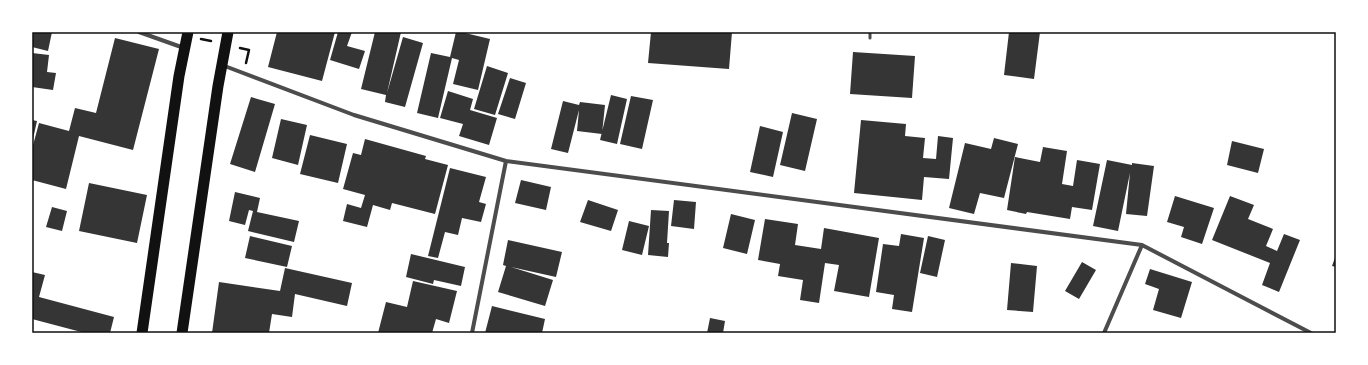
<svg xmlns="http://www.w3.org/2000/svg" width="1368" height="365" font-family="Bitter,serif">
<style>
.building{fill:#353535}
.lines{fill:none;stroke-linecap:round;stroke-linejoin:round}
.path{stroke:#111;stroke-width:2.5}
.service{stroke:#4c4c4c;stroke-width:3}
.minor{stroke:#4c4c4c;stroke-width:4}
.trunk{stroke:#111;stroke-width:11}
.neatline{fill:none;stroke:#111;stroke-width:1.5}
</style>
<rect width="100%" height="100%" fill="#fff"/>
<path class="building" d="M32 32H52L48 51 32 47Z
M277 32H335L322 81 268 67Z
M338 32H352L347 46 365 51 359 69 330 60Z
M375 32H401L387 93 403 37 423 43 405 107 385 102 386 95 361 89Z
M456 32H461L490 39 478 90 453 84 459 60 452 58 438 118 417 113 431 53 450 57Z
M651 32H732L729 69 648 63Z
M1009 32H1040L1034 79 1004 75Z
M115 38 159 49 133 150 79 136 66 189 32 180V149L39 123 69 131 75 108 96 113Z
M853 52 915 56 912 98 850 94Z
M32 53 49 55 47 72 56 73 53 90 32 87Z
M487 66 508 73 495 115 474 109Z
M510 78 526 83 515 119 498 114Z
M448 91 473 99 470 110 497 118 489 145 459 136 463 124 440 118Z
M611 95 627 99 617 144 600 140Z
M631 96 653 100 642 149 620 144Z
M251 97 275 104 255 172 230 164Z
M563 101 579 105 580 102 605 105 602 134 577 131 579 110 568 153 551 149Z
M792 113 817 119 805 171 780 165Z
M281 119 307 125 298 165 272 158Z
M32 120 37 121 33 139H32Z
M861 120 906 124 905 136 925 138 923 158 936 159 938 136 953 138 949 179 924 177 922 200 854 193Z
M760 126 783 132 773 177 750 172Z
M310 135 347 144 338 183 300 174Z
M994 138 1018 144 1004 198 980 193 974 214 949 208 965 143 991 149Z
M365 139 426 156 425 159 448 165 435 214 392 203 390 210 373 205 367 227 343 221 347 204 361 208 365 195 343 189 353 153 361 155Z
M1232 141 1264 149 1258 173 1227 165Z
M1043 147 1067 151 1062 184 1073 186 1077 160 1100 164 1092 210 1072 207 1070 219 1027 212 1026 214 1007 210 1015 157 1040 162Z
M1107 160 1132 165V163L1154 166 1147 216 1126 214 1130 173 1118 231 1093 226Z
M450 168 486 177 479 202 486 204 481 222 462 218 458 235 445 232 438 258 428 256Z
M521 180 551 187 546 210 515 203Z
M89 183 147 195 137 243 79 231Z
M235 192 260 198 257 212 299 221 294 242 248 231 253 211 249 210 245 225 229 221Z
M1175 196 1214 208 1202 244 1181 237 1184 227 1167 222Z
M1230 196 1254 205 1248 219 1273 229 1266 246 1277 251 1284 234 1300 240 1279 292 1262 285 1270 263 1212 240Z
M588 200 618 210 611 231 580 222Z
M674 200 696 202 694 229 671 226Z
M52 207 67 211 62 231 46 227Z
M651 210 669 211 667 243H669L668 257 648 255Z
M731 214 755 220 747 254 723 248Z
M765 219 798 224 795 245 821 249 824 228 879 238 869 297 834 291 839 265 825 263 819 303 800 300 803 280 778 276 780 264 758 260Z
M629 221 649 226 642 255 622 250Z
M901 234 924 238 912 312 892 309 894 295 876 292 883 244 899 246Z
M250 236 292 246 287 267 245 258Z
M928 236 945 240 937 277 920 273Z
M508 240 562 252 556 277 511 267 553 280 545 306 498 292 506 266 503 265Z
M411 254 465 267 461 286 434 280 433 284 406 277Z
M1336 255V267L1332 266Z
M1082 262 1096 270 1079 299 1065 291Z
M1011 263 1037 266 1033 312 1007 310Z
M285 268 352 283 347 306 295 294 292 317 272 314 269 333H212L219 282 287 292 280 291Z
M1150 269 1192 282 1181 318 1153 310 1159 289 1145 284Z
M32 272 45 275 39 297 114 317 110 333H85L32 319Z
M413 281 457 291 449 323 436 319 432 333H378L386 302 407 307Z
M492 306 545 319 542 333H485Z
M710 318 725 321 723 333H707Z"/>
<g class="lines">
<path class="path" d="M201 39 211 41
M240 48 249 50 246 63"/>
<path class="service" d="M870 32V38"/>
<path class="minor" d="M139 32 184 48
M222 65 354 115 506 161 1142 245 1311 333
M472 333 506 161
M1104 333 1142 245"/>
<path class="trunk" d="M142 333 179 76 188 32
M182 333 218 86 228 32"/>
</g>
<rect width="1368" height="365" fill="none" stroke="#ffffff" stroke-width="66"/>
<rect x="33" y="33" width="1302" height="299" class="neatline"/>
</svg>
